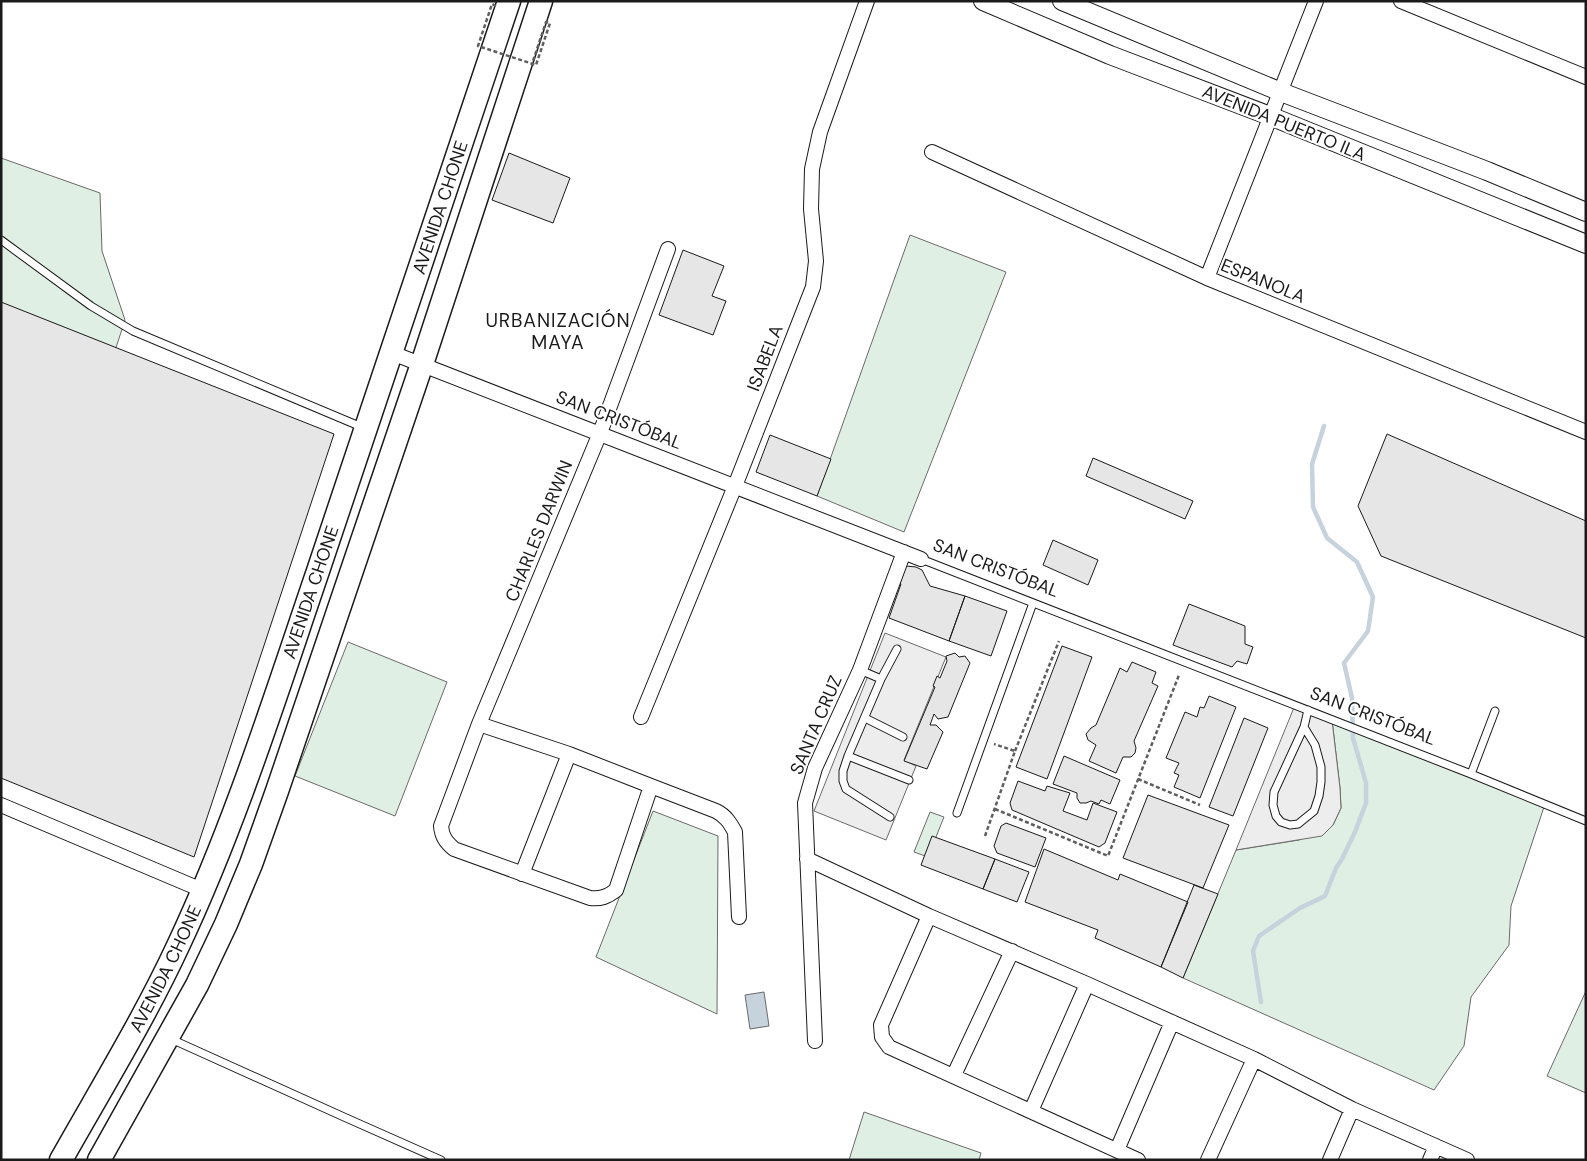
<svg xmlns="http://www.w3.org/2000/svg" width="1587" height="1161" font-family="'DM Sans',sans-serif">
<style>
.green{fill:#e0efe3;stroke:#6a6a6a}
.parking{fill:#ededed;stroke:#6a6a6a}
.water{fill:#c6d2dc;stroke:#6a6a6a}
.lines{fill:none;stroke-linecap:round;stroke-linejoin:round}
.stream{stroke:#c6d2dc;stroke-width:4.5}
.building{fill:#e6e6e6;stroke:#1a1a1a}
.service-casing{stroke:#1a1a1a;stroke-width:9}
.minor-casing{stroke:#1a1a1a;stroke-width:16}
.tertiary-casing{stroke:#1a1a1a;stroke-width:20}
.primary-casing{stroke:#1a1a1a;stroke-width:25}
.path{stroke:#5f5f5f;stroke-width:2.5;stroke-dasharray:4 2.5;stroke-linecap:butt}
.service{stroke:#fff;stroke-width:7}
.minor{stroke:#fff;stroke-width:14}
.tertiary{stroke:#fff;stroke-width:18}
.primary{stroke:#fff;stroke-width:22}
.path-bridge{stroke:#5f5f5f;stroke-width:2.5;stroke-dasharray:4 2.5;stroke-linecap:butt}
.labels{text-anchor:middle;stroke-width:4;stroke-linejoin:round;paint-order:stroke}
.street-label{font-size:18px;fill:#1a1a1a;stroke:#fff}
.neighbourhood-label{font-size:19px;letter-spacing:1px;fill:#1a1a1a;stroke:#fff}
</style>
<rect width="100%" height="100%" fill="#fff"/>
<path class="green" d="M1 158 100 193 102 251 125 320 1 700Z
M910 235 1006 272 904 532 817 496Z
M348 642 447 682 395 816 295 776Z
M1332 720 1545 804 1511 906 1509 945 1471 997 1464 1046 1434 1090 1183 978 1236 850 1299 840 1333 825 1341 808 1340 788Z
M653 811 718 836 717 1014 596 957Z
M930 812 944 817 928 857 914 852Z
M1586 991V1093L1547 1076Z
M864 1112 981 1153 979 1160H849Z"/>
<path class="parking" d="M885 633 946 657 904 760 916 766 886 840 814 811Z
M1295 705 1332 720 1340 788 1341 808 1333 825 1322 836 1236 850Z"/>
<path class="water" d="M764 992 769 1026 750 1029 745 995Z"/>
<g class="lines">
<path class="stream" d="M1261 1002 1253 951 1259 936 1300 908 1325 896 1336 868 1342 859 1355 832 1366 803V783L1353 738 1352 698 1344 663 1368 631 1373 597 1357 562 1327 538 1313 507 1312 464 1324 426"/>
</g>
<path class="building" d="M509 153 570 178 553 223 492 200Z
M683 250 724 266 712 296 726 301 713 335 659 315Z
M1 302 334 434 194 857 1 778Z
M1387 434 1586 521V638L1381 556 1358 506Z
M770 435 831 459 817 496 756 472Z
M1093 458 1193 501 1185 519 1086 476Z
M1053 540 1098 560 1088 585 1043 565Z
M906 566 916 567 922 570 930 586 965 596 949 641 889 618 901 584 900 583Z
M965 596 1007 611 991 656 949 641Z
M1189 604 1245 626V644L1253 647 1247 664 1237 661 1232 667 1173 645Z
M1062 646 1092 657 1047 779 1016 767Z
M955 653 959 657 965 656 970 663 948 717 938 719 934 714 930 725H936L943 732 927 769 904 761 935 687 933 686 937 676 940 678 947 661 946 656Z
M1132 662 1156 672 1152 683 1158 686 1134 741 1136 748 1135 753 1131 757H1123L1116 773 1089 761 1096 745 1088 740 1086 734 1091 728 1096 725 1120 668 1127 672Z
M1209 696 1236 707 1200 798 1174 787 1179 775 1174 773 1179 763 1166 758 1185 712 1197 717 1200 707 1204 708Z
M1244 718 1268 728 1233 816 1209 807Z
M1064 756 1120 780 1110 804 1101 800 1099 804 1091 801 1086 803H1080L1077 798V793L1053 784Z
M1018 781 1045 791 1047 786 1070 793 1063 811 1087 820 1093 803 1117 812 1105 843 1099 847 1012 810 1010 803Z
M1148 795 1229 825 1203 888 1123 858Z
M1006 823 1046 838 1035 867 997 853 994 846 1001 826Z
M932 836 995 859 983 889 921 865Z
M1044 849 1118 880 1120 874 1188 902 1161 967 1095 938 1098 930 1025 902Z
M995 859 1029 872 1017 902 983 889Z
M1194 885 1218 894 1183 978 1161 967Z"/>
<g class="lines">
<defs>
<path id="service" d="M1 240 91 306 133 331 364 428
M921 559 1471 774 1586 821
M860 670 881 679 848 756 843 771V781L846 789 890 817
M881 679 897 649
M865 718 903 737
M1304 727 1315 745 1321 767V782L1319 796 1314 811 1298 824 1290 825 1281 822 1276 816 1273 805 1274 792 1304 727 1308 710
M848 756 909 780
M1471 774 1495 711
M957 813 1033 603
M171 1039 344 1117 441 1160"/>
<path id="minor" d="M1401 1 1586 77
M932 152 1207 278 1586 432
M668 249 600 433 479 724 441 826C442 837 446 842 454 849L590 898C601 899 607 897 616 890L651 786 716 811C726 816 730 823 735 832L739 917
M1207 278 1316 1
M392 353 921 559
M641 717 735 486 813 287 816 261 811 209 812 169 820 132 867 1
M479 724 569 754 651 786
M1 805 202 890
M807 859 929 916 1087 984 1254 1059 1352 1109 1467 1160
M522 874 569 754
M929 916 881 1025 882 1037 889 1047 1138 1160
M815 1041 805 803 815 768 860 670 904 552
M954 1075 1012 951
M1031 1111 1087 984
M1117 1150 1172 1022
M1208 1160 1254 1059
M1330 1160 1352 1109
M1430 1160 1436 1146"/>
<path id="tertiary" d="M983 1 1110 55 1270 116 1586 244
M1062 1 1281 92 1487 171 1586 212"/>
<g id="primary">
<path id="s1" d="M61 1160C101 1089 144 1019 178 946 235 825 275 697 318 571 383 381 446 191 509 1"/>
<path d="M99 1160 197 985 226 924 251 864 277 791 422 364 541 1"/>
</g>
</defs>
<use href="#service" class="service-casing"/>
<use href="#minor" class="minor-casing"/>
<use href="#tertiary" class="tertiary-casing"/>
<use href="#primary" class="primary-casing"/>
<path class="path" d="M1015 751 1059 641
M1138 779 1200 805
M995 809 1108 856 1179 675
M985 836 1015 751 994 744"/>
<use href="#service" class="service"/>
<use href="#minor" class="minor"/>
<use href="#tertiary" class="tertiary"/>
<use href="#primary" class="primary"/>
<path class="path-bridge" d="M496 6 492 4 478 46 536 65 550 23 546 22 533 61"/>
</g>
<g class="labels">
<g class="street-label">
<text transform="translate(1284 123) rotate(22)" y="6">AVENIDA PUERTO ILA</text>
<text dy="6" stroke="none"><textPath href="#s1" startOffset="1028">AVENIDA CHONE</textPath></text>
<text transform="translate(1263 281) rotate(22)" y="6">ESPANOLA</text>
<text transform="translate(765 358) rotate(-69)" y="6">ISABELA</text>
<text transform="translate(619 420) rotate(21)" y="6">SAN CRISTÓBAL</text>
<text transform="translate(539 531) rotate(-68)" y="6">CHARLES DARWIN</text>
<text transform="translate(996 568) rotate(21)" y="6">SAN CRISTÓBAL</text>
<text dy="6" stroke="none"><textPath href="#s1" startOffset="622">AVENIDA CHONE</textPath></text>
<text transform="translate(1373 716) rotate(21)" y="6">SAN CRISTÓBAL</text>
<text transform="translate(816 725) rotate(-67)" y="6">SANTA CRUZ</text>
<text dy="6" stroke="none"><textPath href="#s1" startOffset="218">AVENIDA CHONE</textPath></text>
</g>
<g class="neighbourhood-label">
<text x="558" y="327">URBANIZACIÓN<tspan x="558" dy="22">MAYA</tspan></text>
</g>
</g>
<rect width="1587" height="1161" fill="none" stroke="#1a1a1a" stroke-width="5"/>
</svg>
